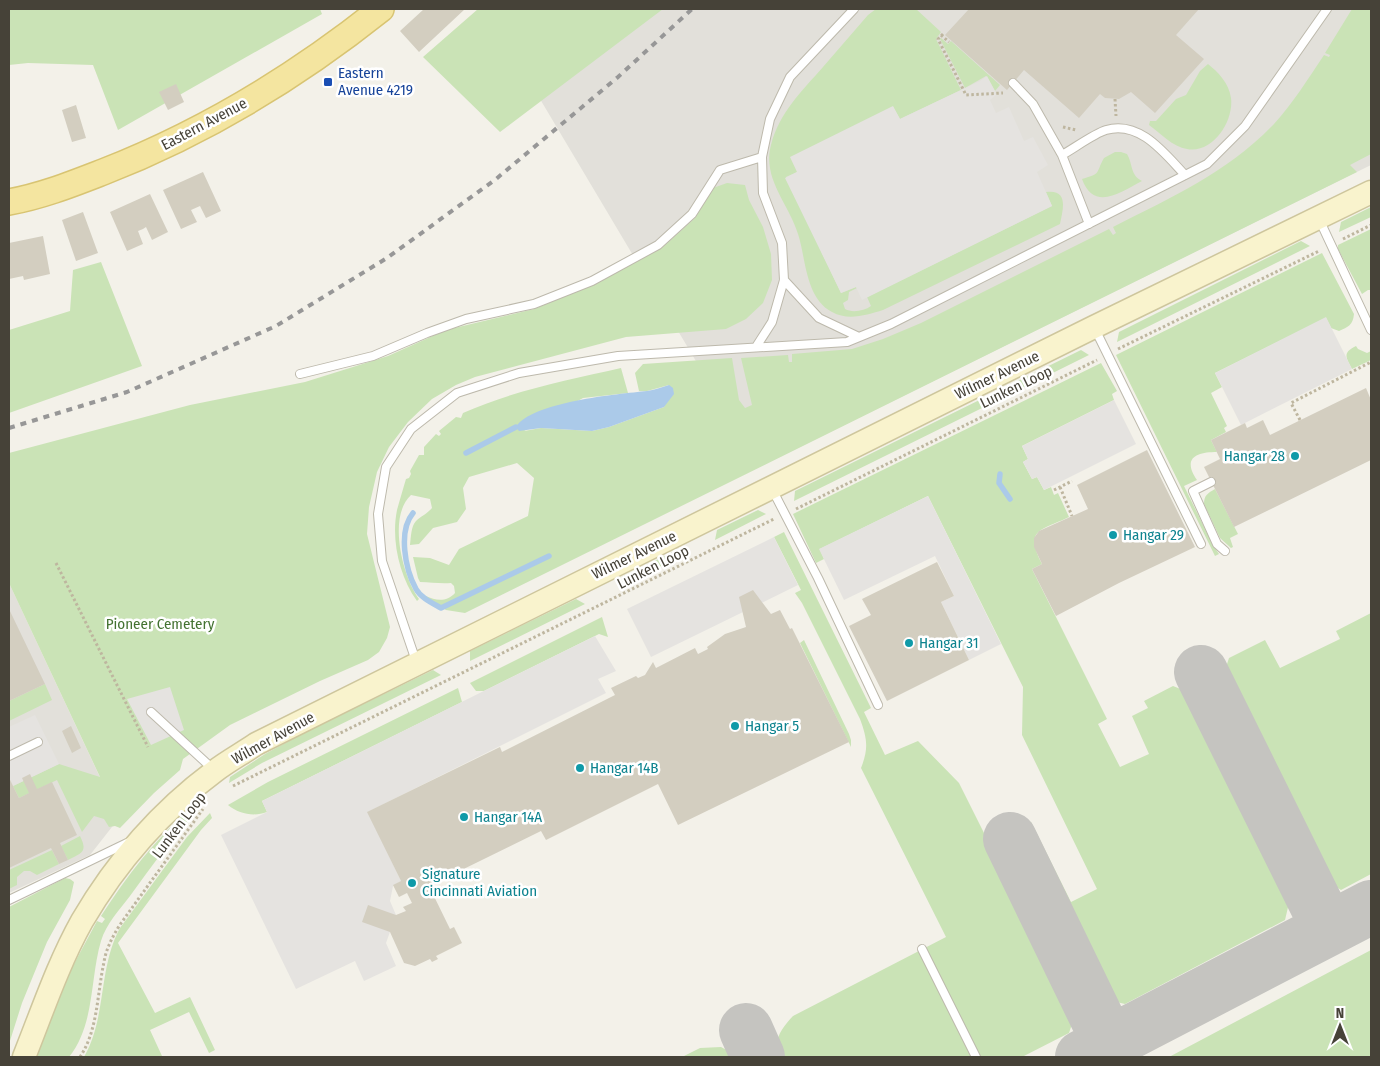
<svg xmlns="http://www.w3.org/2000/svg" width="1380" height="1066" font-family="'Fira Sans Condensed',sans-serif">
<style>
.industrial{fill:#e2e0da}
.green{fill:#cae3b6}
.parking{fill:#e5e3e0}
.water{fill:#abcae9}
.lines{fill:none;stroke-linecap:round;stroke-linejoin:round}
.stream{stroke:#abcae9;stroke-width:5.5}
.taxiway{stroke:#c5c4c0;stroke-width:54}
.building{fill:#d3cec0}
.lane-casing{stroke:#bdb9ac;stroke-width:10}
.secondary-casing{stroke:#cec69d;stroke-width:25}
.primary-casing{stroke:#d8c472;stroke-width:28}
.path{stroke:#beb69f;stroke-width:3;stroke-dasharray:2.5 2.5;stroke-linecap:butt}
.lane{stroke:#fff;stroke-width:8}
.secondary{stroke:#f9f3cd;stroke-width:22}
.primary{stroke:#f4e5a0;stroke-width:25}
.rail{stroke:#979797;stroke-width:4;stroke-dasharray:6 6;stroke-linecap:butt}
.transit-dot{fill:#1a4fb4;stroke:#fff;stroke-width:2}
.culture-dot{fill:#0f9aa8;stroke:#fff;stroke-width:2}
.labels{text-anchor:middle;stroke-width:5;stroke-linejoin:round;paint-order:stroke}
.transit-label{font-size:15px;fill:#164399;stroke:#fff;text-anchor:start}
.street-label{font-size:15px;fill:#464238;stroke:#fff}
.culture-label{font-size:15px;fill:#0d838f;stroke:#fff;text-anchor:start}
.park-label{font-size:15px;fill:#437231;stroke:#fff}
</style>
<rect width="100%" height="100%" fill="#f3f1e9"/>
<path class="industrial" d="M618 9H1371V165L759 467 537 94Z
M9 583 119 818 90 855 9 893Z"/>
<path class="green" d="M9 9H320L322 14 118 130 93 65 28 63 9 65Z
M478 9H663L500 132 423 57Z
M876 9H916L941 32 936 39 961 90 900 119 893 107 797 172 786 177 841 293 856 287 857 288 849 292 848 300 843 303 845 309C852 313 864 311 871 306L867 297 1052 206 1046 192C1069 189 1063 209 1060 224L883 310C867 315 848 321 832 312 805 298 806 258 798 234 789 204 762 179 771 145 779 113 802 91 823 67 838 50 853 32 868 15Z
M1352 9H1371V154L1350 165 1357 172 465 613 446 610 425 598 426 596C436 601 447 602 455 593L454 586 451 583C440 584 431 582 420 582L418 578 413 557 430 558 449 565 459 549 528 516 534 478 517 463 469 477 463 488 466 509 457 522 433 528 419 544 410 545C411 537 411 526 416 521 421 516 427 514 432 508L430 499 411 495C387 517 403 577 419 599L417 601C399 576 391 539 397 510 400 499 403 489 406 479L409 478 411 474 410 471 419 455H424V447L436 434 439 436 441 434 439 431 456 417 461 418 463 413C512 391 568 380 621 368L628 393 583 398 524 431 541 428 592 431 609 427 664 407 669 385 647 391H639L635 373 643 364 732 358 739 400 745 408 752 405 741 358 788 355 789 362H792V354L852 349 883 339 921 323 1109 229 1113 235 1116 233 1113 227C1172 197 1227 173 1274 124 1293 103 1308 79 1324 55L1329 57 1330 55 1325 53Z
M941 38 948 44 951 41 1000 85 995 91 986 76 965 88 940 39Z
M1208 64C1218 72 1229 83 1231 98 1234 121 1213 154 1187 149 1173 147 1160 133 1149 125L1150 121H1156L1176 99 1186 95 1200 71Z
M1115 152H1121L1127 154C1133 164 1130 175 1142 181 1121 192 1094 212 1082 179 1102 173 1095 174 1104 158Z
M727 183 745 185 749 200 763 227 771 254 772 280 763 303 746 319 726 329 626 337 475 377 456 385 432 399 408 422 389 447 377 472 369 507 367 534 390 627 387 638 379 652 368 660 320 681 230 725 183 759 180 770 154 793 120 828 115 826 109 827 104 819 94 816 82 832 57 780 19 798 13 786 59 764 100 777 9 583V453L190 405 305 382 388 356 446 330 534 309 595 284 663 247 695 218 713 188Z
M1371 207V217L1339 232 1341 222Z
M1371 229V290H1368L1362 294 1338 249V245Z
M1301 241 1310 246 1117 342 1119 332Z
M1322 253 1354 314C1353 325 1348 327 1339 331L1331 328 1326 318 1215 373 1222 387 1211 393 1227 426 1224 428 1226 432 1211 440 1217 452C1196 452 1182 458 1197 480L1184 486 1213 545 1219 554 1215 556 1116 355Z
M101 262 142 366 9 413V330L70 311 73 270Z
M1356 346 1358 349 1367 353 1371 351V360L1352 369C1346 357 1342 353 1356 346Z
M1081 350 1089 355 794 501 795 491Z
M1101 363 1117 391 1112 394 1114 400 1022 446 1028 459 1023 462 1032 479 1037 477 1044 490 1051 487 1054 495 1058 493 1069 517C1040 531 1024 529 1042 564L1032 569 1107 719 1098 724 1120 767 1149 754 1132 716 1148 708 1144 701 1173 686 1183 690 1289 903 1285 920 1125 1004 1108 1000 1026 831 1031 822 1071 902 1097 889 1022 735 1023 687 928 496 820 549 824 559 816 563 793 514Z
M1215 489 1238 534 1230 538 1233 547 1231 548 1220 538 1204 504C1204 495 1208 493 1215 489Z
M758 510 766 514 715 540 717 530Z
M784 532 871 708 864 712 885 755 918 741 959 783 1075 1015 1069 1033 1022 1057H780C772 1040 782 1028 793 1016L946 937 861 768C869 748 867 738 860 719L802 603 795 593 801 590 774 537Z
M673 552 681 556 620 587 622 577Z
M576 599 585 604 470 661V651Z
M1371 613V874L1341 890 1327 881 1225 670 1229 658 1265 640 1280 668 1340 639 1336 631Z
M602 617 608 637 599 634 484 691H476L470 683Z
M804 640 849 734 851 740V747L800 643Z
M433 670 441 675 262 763 229 783 230 777 265 754 304 733Z
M45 684 52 700 9 721V701Z
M458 688 462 702 262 801 267 812C254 817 239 814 228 805L268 782Z
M192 807 198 809C173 836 152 866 130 896 120 909 106 924 101 941 90 978 95 1025 69 1057H37L52 1015 68 975 97 921 102 923 105 919 101 916C127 876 155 839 192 807Z
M210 813 212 818 201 830 118 943 155 1013 190 997 215 1050 209 1053 189 1012 150 1030 162 1056 159 1057H84C107 1017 98 968 120 928L187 837Z
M80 836C88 852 82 853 68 860L61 846Z
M52 850 59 864 37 875 30 871H24L17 877V885L9 889V870Z
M65 878 70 879 74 882 70 900 47 942 22 1003 9 1044V907Z
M1371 950V1057H1169Z
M721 1047 732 1053 735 1057H682L700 1048Z"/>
<path class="parking" d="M987 76 995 91 996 95 990 100 996 113 1009 107 1024 141 1033 137 1048 165 1037 172 1052 206 862 300 856 287 841 293 785 178 797 172 790 157 893 106 900 119 980 81Z
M1326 317 1352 369 1241 425 1215 373Z
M1114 400 1136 444 1044 490 1037 477 1032 479 1023 462 1028 459 1022 446Z
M928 496 1001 644 969 660 941 602 954 596 935 556 844 600 819 549Z
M774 537 798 585 651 657 627 609Z
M595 636 616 671 598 679 606 693 368 812 401 881 393 886 390 901 396 915 386 943 396 966 364 981 355 961 296 989 221 835 267 812 262 801Z
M170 687 184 730 151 745 127 699Z
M35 715 59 764 13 786 11 780 9 781V727Z"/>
<path class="water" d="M669 385 673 388 674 394 664 407 609 427 592 431 541 428 519 431 516 427C531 402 618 394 647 391 654 390 662 387 669 385Z"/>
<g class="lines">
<path class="stream" d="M466 453 516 427
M1000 474 999 483 1010 499
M413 513C398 531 405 569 416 589 421 598 432 603 441 608L549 556"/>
<path class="taxiway" d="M1201 672 1328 928
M1010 839 1109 1043
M746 1030 758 1057
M1082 1057 1371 907"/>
</g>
<path class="building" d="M424 9H465L419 52 400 31Z
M969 9H1199L1176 35 1204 59 1155 113 1131 92 1119 99 1105 98 1100 94 1079 118 1024 70 1007 90 945 35Z
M176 84 184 102 168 110 159 92Z
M76 105 86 138 72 142 62 110Z
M203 172 221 211 206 218 200 206 191 210 197 222 181 229 163 190Z
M150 194 168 232 152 240 146 227 143 229 138 231 143 244 127 251 110 212Z
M83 212 98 253 76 261 62 220Z
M43 236 50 274 24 280 23 276 9 279V243Z
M1366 388 1371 400V460L1234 527 1204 467 1220 459 1211 440 1245 423 1247 428 1263 420 1270 435Z
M1147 450 1195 547 1119 583 1056 616 1032 569 1042 564 1034 547V538L1039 531 1088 509 1077 485Z
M937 562 954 596 941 602 969 660 887 701 849 626 871 615 862 599Z
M753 590 771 614 780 610 790 629 792 628 849 742 678 825 658 784 546 840 541 831 429 886 450 929 454 927 462 943 436 956 438 959 432 962 430 959 415 966 404 963 390 932 362 922 368 905 396 915 406 911 403 907 412 903 407 893 399 897 393 885 401 881 367 812 500 747 502 752 615 695 611 688 636 676 638 678 645 675 653 662 656 668 695 648 698 654 708 649 707 647 725 634 746 627 739 597Z
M9 609 45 684 9 701Z
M71 726 81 748 72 753 62 731Z
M30 774 37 789 52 782 77 835 60 843 68 860 59 864 51 848 9 868V781L10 780 19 798 29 793 22 778Z"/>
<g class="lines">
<defs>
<path id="lane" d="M1013 83 1033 104 1062 155 1089 224
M1062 155C1073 149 1095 133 1106 130 1140 120 1165 154 1185 175
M1319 219 1371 330
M784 280 819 318 859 337
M1095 329 1201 544
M756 347 772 322 784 280 782 243 763 193 762 157 770 119 790 77 854 9
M300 374 373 356 427 333 466 319 534 304 592 281 658 245 692 214 720 170 762 157
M1211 482 1193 491 1217 544 1225 551
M772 489 818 578 878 705
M416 661 382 561 378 514 386 467 411 429 457 393 519 373 618 356 847 342 891 324 1207 164 1245 126 1327 9
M151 712 214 770
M9 756 38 742
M9 900 129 842
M922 949 976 1057"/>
<path id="secondary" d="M24 1057C42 1012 58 964 82 921 116 863 161 811 215 771 228 761 243 753 256 744L1094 327 1371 192"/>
<path id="primary" d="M9 202C42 196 72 184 103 172 203 133 297 76 381 9"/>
</defs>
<use href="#lane" class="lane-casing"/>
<use href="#secondary" class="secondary-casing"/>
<use href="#primary" class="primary-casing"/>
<path class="path" d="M943 34 938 39 966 95 1003 93
M941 35 949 42
M1115 99 1116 116
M1063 127 1076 130
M1343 239 1371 225
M1118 349 1319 251
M1300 420 1291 403 1371 362
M1060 487 1072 516
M1054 490 1072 481
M796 509 1097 360
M56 563 148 747
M233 786 774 519
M80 1057C98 1030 97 994 104 962 106 949 112 938 119 926L203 809"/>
<use href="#lane" class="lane"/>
<use href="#secondary" class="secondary"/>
<use href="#primary" class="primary"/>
<path class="rail" d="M9 428 127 392 276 326 387 258 496 179 618 77 692 9"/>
</g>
<rect class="transit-dot" x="323" y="77" width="10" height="10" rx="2.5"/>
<g class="culture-dot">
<circle cx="1295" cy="456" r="5"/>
<circle cx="1113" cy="535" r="5"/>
<circle cx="909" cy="643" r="5"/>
<circle cx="735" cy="726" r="5"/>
<circle cx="580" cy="768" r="5"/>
<circle cx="464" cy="817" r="5"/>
<circle cx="412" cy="883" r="5"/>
</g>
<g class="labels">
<g class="transit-label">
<text x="338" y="78">Eastern<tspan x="338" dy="17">Avenue 4219</tspan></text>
</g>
<g class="street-label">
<text transform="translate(204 124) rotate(-28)" y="5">Eastern Avenue</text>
<text transform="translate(997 375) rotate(-26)" y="5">Wilmer Avenue</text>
<text transform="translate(1016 387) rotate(-26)" y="5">Lunken Loop</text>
<text transform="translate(634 555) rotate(-26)" y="5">Wilmer Avenue</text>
<text transform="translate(653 567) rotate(-27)" y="5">Lunken Loop</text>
<text transform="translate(273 738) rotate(-29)" y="5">Wilmer Avenue</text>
<text transform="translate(179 825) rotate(-53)" y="5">Lunken Loop</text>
</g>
<g class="culture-label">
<text x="1285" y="461" text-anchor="end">Hangar 28</text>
<text x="1123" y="540">Hangar 29</text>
<text x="919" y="648">Hangar 31</text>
<text x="745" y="731">Hangar 5</text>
<text x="590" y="773">Hangar 14B</text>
<text x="474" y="822">Hangar 14A</text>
<text x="422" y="879">Signature<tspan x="422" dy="17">Cincinnati Aviation</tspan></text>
</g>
<g class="park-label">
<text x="160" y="629">Pioneer Cemetery</text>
</g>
</g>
<rect width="1380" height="1066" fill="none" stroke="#464238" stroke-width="20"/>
<g transform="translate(1340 1026)" stroke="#ffffff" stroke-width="4" paint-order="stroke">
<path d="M0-4L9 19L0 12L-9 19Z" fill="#464238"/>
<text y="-8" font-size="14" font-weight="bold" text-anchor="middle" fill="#464238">N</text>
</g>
</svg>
